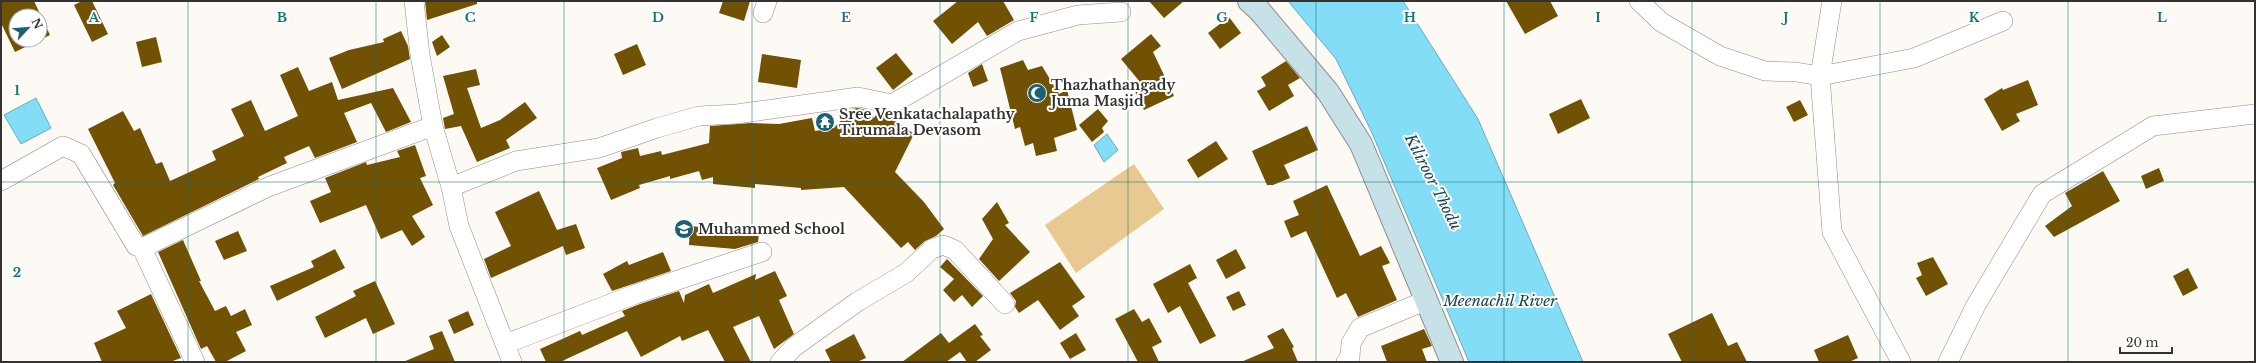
<svg xmlns="http://www.w3.org/2000/svg" width="2256" height="363" font-family="'Libre Baskerville',serif">
<style>
.green{fill:#e7c991}
.water{fill:#84ddf7;stroke:#6caabc}
.building{fill:#715103;fill-rule:evenodd}
.lines{fill:none;stroke-linecap:round;stroke-linejoin:round}
.street-casing{stroke:#8f8d88;stroke-width:20}
.secondary-casing{stroke:#8f8d88;stroke-width:24}
.street{stroke:#fff;stroke-width:19}
.secondary{stroke:#c7e1e8;stroke-width:22}
.grid{fill:none;stroke:#0f766e;stroke-width:1;stroke-opacity:0.55}
.labels{text-anchor:middle;stroke-width:4;stroke-linejoin:round;paint-order:stroke}
.poi-label{font-size:14px;font-weight:bold;fill:#343331;stroke:#fff;text-anchor:start}
.water-label{font-size:15px;font-style:italic;fill:#1a434e;stroke:#fff}
.grid-label{font-size:13px;text-anchor:middle;font-weight:bold;fill:#0f766e;stroke:#fff;stroke-width:4;stroke-linejoin:round;paint-order:stroke}
</style>
<rect width="100%" height="100%" fill="#fdfaf5"/>
<path class="green" d="M1134 164 1164 209 1076 273 1045 225Z"/>
<path class="water" d="M1288 1H1403L1478 119 1583 362H1469L1372 133 1336 59Z
M36 98 51 128 21 144 4 115Z
M1107 134 1118 150 1104 162 1094 145Z"/>
<path class="building" d="M1 1H34L50 35 15 52 1 23ZM16 16H40V40H16Z
M82 1H92L108 34 92 42 74 5Z
M425 1H477V4L427 20Z
M723 1H750L744 21 719 13Z
M958 1H1003L1014 20 987 36 978 22 952 44 933 21Z
M1149 1H1184L1164 18Z
M1506 1H1550L1558 16 1525 34Z
M1229 17 1241 33 1220 49 1208 33Z
M401 31 408 46 410 59 342 89 329 58 349 50 384 42 383 39Z
M1151 34 1161 46 1153 52 1174 96 1144 110 1132 85 1140 82 1121 59Z
M442 35 450 47 437 56 432 42Z
M156 37 162 62 142 67 136 42Z
M637 44 646 65 623 75 614 54Z
M896 53 913 74 893 90 876 68Z
M762 54 801 60 797 88 758 82Z
M1023 60 1028 70 1042 66 1059 94 1067 90 1077 130 1054 138 1057 151 1036 156 1033 143 1025 146 1020 127 1015 129 1000 68Z
M1286 61 1300 78 1288 85 1294 96 1269 111 1257 91 1266 86 1261 77Z
M982 64 988 81 973 87 968 73Z
M298 67 309 91 332 82 338 100 393 88 411 122 386 132 371 103 344 113 357 142 315 158 309 146 284 157 287 163 258 177 259 179 143 236 113 185 115 183 88 129 123 111 134 131 140 128 156 164 162 162 170 181 216 160 212 151 244 136 231 109 251 100 265 131 298 116 280 75Z
M476 69 480 85 467 88 481 128 500 120 525 102 537 118 506 140 510 148 477 162 461 126 445 129 443 118 454 114 443 76Z
M2028 80 2038 105 2016 114 2020 121 2002 131 1984 99 2002 88 2003 90Z
M1581 99 1590 118 1558 134 1549 114Z
M1800 100 1808 115 1794 122 1786 107Z
M858 108 866 110 874 118 878 112 886 114 914 134 895 172 924 202 944 229 936 236 925 241 915 250 908 242 901 248 844 187 801 190V188L755 184V188L713 184V177L702 180 699 171 670 179V176L639 185 640 188 611 200 597 168 622 158 621 152 638 148 640 156 661 151 662 155 709 143 710 126 751 123 779 124 812 118 815 131 834 128 851 109Z
M1098 109 1108 121 1102 128 1104 132 1092 142 1079 125Z
M1307 126 1318 150 1284 165 1290 178 1273 185H1267L1252 151Z
M1216 141 1228 159 1198 178 1187 160Z
M415 145 426 176 420 178 433 205 412 216 425 237 412 246 402 230 381 239 366 205 320 223 310 201 331 192 325 178 366 162 367 165 400 157 397 151Z
M2159 168 2164 181 2146 189 2141 176Z
M2103 171 2120 201 2054 237 2045 226 2072 206 2065 193Z
M1327 185 1360 256 1381 246 1390 263 1382 266 1397 300 1358 317 1346 293 1337 298 1306 231 1291 238 1284 221 1299 215 1293 201Z
M539 191 557 230 576 224 585 248 566 255 563 246 491 278 484 259 511 246 495 212Z
M997 202 1009 223 1005 225 1030 252 999 281 979 259 993 239 982 219Z
M690 226 759 233 758 242 735 249 689 245Z
M238 231 247 251 224 260 215 241Z
M183 240 201 281H199L215 311 226 306 231 316 245 309 252 325 236 332 246 351 225 362H216L207 346 201 349 158 252Z
M335 249 345 268 277 301 270 286 314 267 311 261Z
M1236 249 1246 268 1226 279 1216 260Z
M663 252 671 271 612 291 603 274 627 261 629 265Z
M1933 257 1948 284 1926 296 1916 278 1922 275 1917 263Z
M947 259 983 296 972 307 962 295 954 302 943 290 954 279 940 267Z
M1060 262 1085 297 1072 306 1079 316 1060 330 1038 300 1019 313 1015 307 1016 301 1010 293Z
M1190 264 1197 278 1188 283 1216 336 1200 344 1180 306 1168 313 1153 284Z
M2188 268 2198 288 2183 296 2173 276Z
M775 271 787 296 779 300 794 334 774 349 759 316 733 327 751 362H725L708 330 682 341 680 336 641 357 627 331 560 362H546L540 349 580 331 582 335 625 316 622 311 640 304 679 291 684 303 685 295 709 284 713 293 756 274 755 280Z
M375 281 395 324 373 334 366 318 325 338 315 317 356 296 353 291Z
M1239 291 1246 305 1233 311 1226 297Z
M151 294 181 358 170 362H102L94 343 126 328 117 311Z
M1134 309 1142 322 1149 318 1162 342 1152 347 1159 362H1138L1115 319Z
M468 311 474 325 454 334 448 320Z
M1712 313 1728 346 1737 342 1747 362H1682L1668 334Z
M975 324 983 335 980 336 991 350 975 362H967L960 352 946 362H902L941 333 949 343Z
M1283 328 1294 347 1292 348 1298 362H1241L1274 348 1267 336Z
M1424 329 1432 346 1422 349 1427 362H1387L1381 346Z
M442 331 455 362H403L434 349 429 336Z
M1076 333 1086 350 1070 359 1060 343Z
M854 334 866 358 857 362H831L825 350Z
M1848 335 1858 358 1849 362H1819L1814 350Z"/>
<g class="lines">
<defs>
<path id="street" d="M414 1 420 55 433 126 451 187 459 226 512 362
M1639 1 1661 22 1720 56 1765 71 1796 72 1820 76 1914 58 2003 21
M1832 1 1820 76 1832 232 1901 362
M763 13 767 1
M1 181 63 146 81 154 136 246 142 248 195 362
M451 187 516 161 599 148 657 128 699 116 737 114 858 97 892 104 1018 31 1078 15 1121 12
M142 248 268 187 433 126
M505 344 636 294 762 252
M780 362 794 347 857 302 906 273 932 249 943 245 955 250 1005 304
M1346 362 1350 357 1351 343 1360 328 1427 300
M1948 362 1976 305 2042 194 2153 126 2255 114"/>
<path id="secondary" d="M1249 1 1259 10 1328 92 1361 144 1452 362"/>
</defs>
<use href="#street" class="street-casing"/>
<use href="#secondary" class="secondary-casing"/>
<use href="#street" class="street"/>
<use href="#secondary" class="secondary"/>
</g>
<path class="grid" d="M188 1V362M376 1V362M564 1V362M752 1V362M940 1V362M1128 1V362M1316 1V362M1504 1V362M1692 1V362M1880 1V362M2068 1V362M1 182H2255"/>
<defs>
<symbol id="mosque-disc" viewBox="-11 -11 22 22"><circle r="9.5" fill="#1d6273" stroke="#fff"/><path d="M3.5-4.9A6 6 0 1 0 3.5 4.9A5 5 0 1 1 3.5-4.9Z" fill="#fff"/></symbol>
<symbol id="temple-disc" viewBox="-11 -11 22 22"><circle r="9.5" fill="#1d6273" stroke="#fff"/><path d="M0-6L5-2H3V0L6.5 2.5H4V6H1.5V3h-3V6H-4V2.5H-6.5L-3 0V-2H-5Z" fill="#fff"/></symbol>
<symbol id="school-disc" viewBox="-11 -11 22 22"><circle r="9.5" fill="#1d6273" stroke="#fff"/><path d="M0-5L7-2L0 1L-7-2ZM-4 1L0 2.5L4 1V4Q0 6-4 4Z" fill="#fff"/></symbol>
</defs>
<g fill-rule="evenodd">
<use href="#mosque-disc" x="1026" y="82" width="22" height="22"/>
<use href="#temple-disc" x="814" y="111" width="22" height="22"/>
<use href="#school-disc" x="673" y="218" width="22" height="22"/>
</g>
<g class="labels">
<g class="poi-label">
<text x="1051" y="90">Thazhathangady<tspan x="1051" dy="16">Juma Masjid</tspan></text>
<text x="839" y="119">Sree Venkatachalapathy<tspan x="839" dy="16">Tirumala Devasom</tspan></text>
<text x="698" y="234">Muhammed School</text>
</g>
<g class="water-label">
<text transform="translate(1433 182) rotate(63)" y="5">Kiliroor Thodu</text>
<text x="1500" y="306">Meenachil River</text>
</g>
</g>
<g class="grid-label">
<text x="94" y="22">A</text>
<text x="282" y="22">B</text>
<text x="470" y="22">C</text>
<text x="658" y="22">D</text>
<text x="846" y="22">E</text>
<text x="1034" y="22">F</text>
<text x="1222" y="22">G</text>
<text x="1410" y="22">H</text>
<text x="1598" y="22">I</text>
<text x="1786" y="22">J</text>
<text x="1974" y="22">K</text>
<text x="2162" y="22">L</text>
<text x="17" y="95">1</text>
<text x="17" y="277">2</text>
</g>
<rect width="2256" height="363" fill="none" stroke="#343331" stroke-width="4"/>
<g transform="translate(28 28) rotate(64)"><circle r="19" fill="#ffffff" stroke="#aeadad"/>
<path d="M0-3L7 15L0 10L-7 15Z" fill="#1d6273"/>
<text y="-6" font-size="11" font-weight="bold" text-anchor="middle" fill="#343331">N</text>
</g>
<path d="M2120 347v6h52v-6" fill="none" stroke="#343331" stroke-width="2"/>
<text x="2126" y="347" font-size="12" fill="#343331" stroke="#ffffff" stroke-width="3" paint-order="stroke">20 m</text>
</svg>
